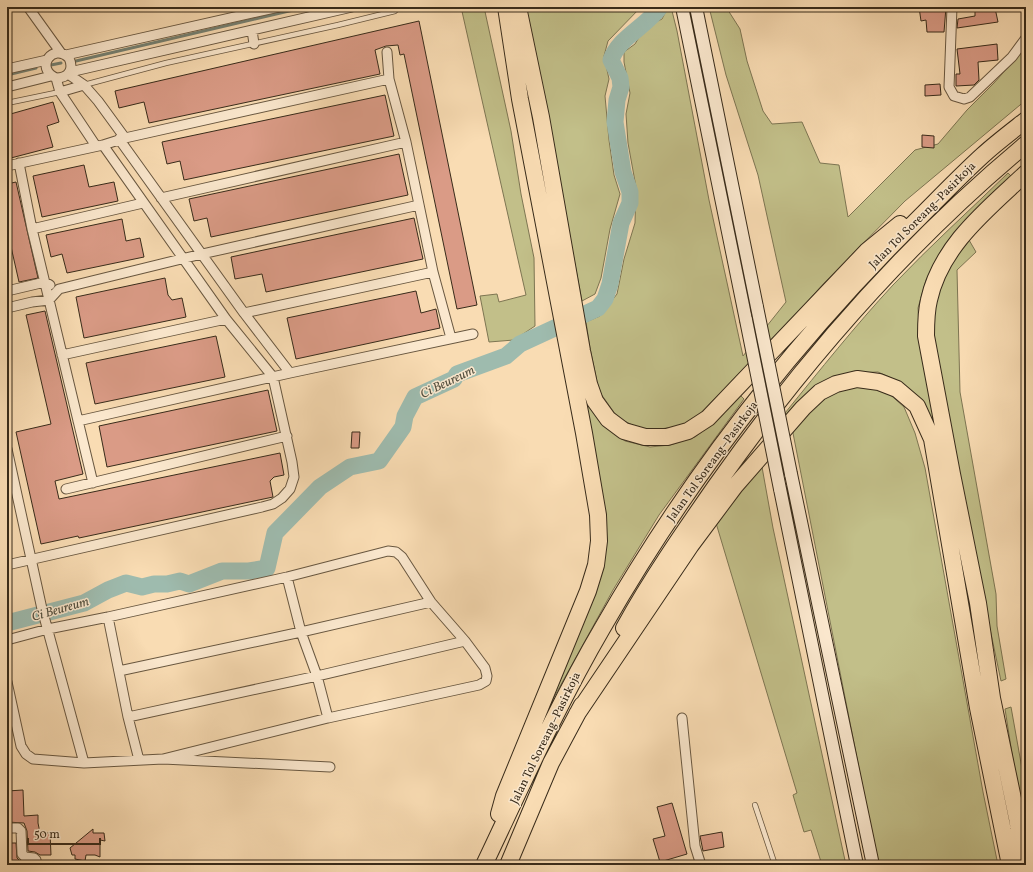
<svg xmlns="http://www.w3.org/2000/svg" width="1033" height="872" font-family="Vollkorn,serif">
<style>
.green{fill:#c2bf89;stroke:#7d7552}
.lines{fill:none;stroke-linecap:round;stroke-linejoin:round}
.stream{stroke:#758173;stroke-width:3}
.river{stroke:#9ebbae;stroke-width:17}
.building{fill:#da9b86;stroke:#382b1a}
.service-casing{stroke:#685740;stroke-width:6}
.minor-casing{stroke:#685740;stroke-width:11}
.secondary-casing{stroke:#382b1a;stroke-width:14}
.motorway-casing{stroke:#382b1a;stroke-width:18}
.service{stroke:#fbe8ce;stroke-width:4.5}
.minor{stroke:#fbe8ce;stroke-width:9}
.secondary{stroke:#fbe8ce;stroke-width:12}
.motorway{stroke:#f9dcb3;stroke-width:16}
.secondary-bridge-casing{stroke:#382b1a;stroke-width:14;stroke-linecap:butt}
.secondary-bridge{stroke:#fbe8ce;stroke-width:12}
.labels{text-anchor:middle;stroke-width:3;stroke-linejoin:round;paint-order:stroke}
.street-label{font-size:12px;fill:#382b1a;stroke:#fbe8ce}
.water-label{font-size:13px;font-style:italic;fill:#524f3f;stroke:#fbe8ce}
</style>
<rect width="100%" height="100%" fill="#f9dcb3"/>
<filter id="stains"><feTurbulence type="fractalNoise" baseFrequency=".005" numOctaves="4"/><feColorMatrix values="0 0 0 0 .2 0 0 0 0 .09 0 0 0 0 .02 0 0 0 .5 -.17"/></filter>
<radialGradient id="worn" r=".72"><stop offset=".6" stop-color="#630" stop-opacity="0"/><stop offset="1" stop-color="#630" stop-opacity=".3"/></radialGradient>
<path class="green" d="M461 7H484L511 131 521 194 534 258 535 326 514 340 489 342 480 296 497 294 499 302 526 295Z
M526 7H641L608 41 604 56 609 79 605 96 609 140 614 175 620 194 610 229 601 278 595 294 582 301Z
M668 7H671L677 31 709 200 743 356 786 302 758 175 726 75 709 7H726L740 29 747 61 763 111 772 124 802 122 820 163 839 165 848 217 915 150 938 144 967 110 994 83 1026 47V100L905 201 824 283 792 319 692 422 674 427 645 431 618 418 599 391 590 348 586 322 600 316 617 294 624 259 635 223 636 187 628 143 626 114 630 93 624 62V52L635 44 645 27 662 19Z
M1008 173 1012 177 971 218 942 249 926 280 918 308 920 346 939 446 898 381 878 372 852 373 787 415 785 413C820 370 855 326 893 285 930 246 970 210 1008 173Z
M969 240 976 252 957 270 960 392 996 594 997 626 1006 679 1001 681 936 373 931 329 940 278Z
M852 384 886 391 904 407 915 433 925 468 983 792 998 865H878L792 428 833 391Z
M583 391 601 422 625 441 650 447 670 445 695 437 717 420 740 395 744 399 659 515 613 590 553 699 548 696 604 538Z
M762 467 773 528 846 865H822L811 830 804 832 793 795 797 793 716 523 745 486Z
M1011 707 1026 791V843L1005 709Z"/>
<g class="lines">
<path class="stream" d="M76 61 306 7
M51 65 61 63
M7 75 36 68"/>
<path class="river" d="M7 623 84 603 108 590 126 583 142 587 154 584H167L180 581 189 584 222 571H249L267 568 275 533 320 487 350 467 379 461 403 427 405 416 415 397 454 379 457 374 506 356 520 344 598 308 605 299 610 284 621 223 630 203V192L623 172 615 122 617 100 621 87 620 78 611 60C619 37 647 26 660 7"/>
</g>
<path class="building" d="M919 7H946L944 32H927L926 20 921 21Z
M995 8 998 22 957 28 958 19 975 16V11Z
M419 21 477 305 457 309 404 54 400 55 398 45 386 46 375 50 380 74 149 123 144 102 119 108 115 91Z
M997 44 998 60 978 62 979 80 974 85 956 86V74H960L957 49Z
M940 84 941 95 925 96V85Z
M385 95 394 136 184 180 180 161 167 164 162 142Z
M53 102 59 122 47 126 53 147 7 159V115Z
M922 135 934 136V148L922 147Z
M399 154 408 195 211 237 207 218 194 221 189 199Z
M84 165 89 187 114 182 118 201 42 217 33 176Z
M16 182 38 278 19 282 7 229V184Z
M414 218 423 259 266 292 262 274 235 279 231 257Z
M122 219 126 241 140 238 144 257 67 273 62 254 51 257 46 235Z
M165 278 168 295 172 300 182 298 186 317 84 338 76 297Z
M416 291 421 313 436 309 440 328 296 359 287 318Z
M45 311 83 474 55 481 59 499 280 453 284 475 274 477 270 481 273 497 79 538 78 536 41 544 16 432 51 424 26 315Z
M216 336 225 377 95 404 86 363Z
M268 390 277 431 107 467 99 426Z
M352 432H360L359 448H351Z
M23 790 24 816 38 815V823L40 833H50L51 855H40L35 852 28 851 27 831 24 823 7 822V791Z
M672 803 687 854 660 862 653 839 665 836 657 807Z
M93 829V833H104L105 841 100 840V857L95 855H86L85 861 75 859V855H72L70 848Z
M722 832 724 847 703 851 700 836Z
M8 843H16L17 858 21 862 31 864V865H9Z"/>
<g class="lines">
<defs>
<path id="service" d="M84 85 166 63 338 25 395 11 398 7
M7 103 60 92
M755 805 775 865"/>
<path id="minor" d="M28 7 61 53
M952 7 949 87 954 96 964 99 970 97 1012 57 1026 38
M252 30 254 44
M387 52 389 79 406 142 433 272 451 338
M66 55 279 7
M7 69 47 60
M70 72 352 7
M68 74 84 85 98 101 125 138
M56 78C69 78 74 69 69 58 53 42 34 68 56 78L60 92 96 146
M7 87 51 76
M60 92 84 85
M119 139 244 313 290 373
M19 163 32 229 93 483
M7 166 103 145 125 138 389 79
M161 198 406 142
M32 229 143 203
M7 291 45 282 50 285
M7 308 32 302 49 300 59 289 202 254 419 205
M244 313 433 272
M62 355 226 319
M78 421 290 373 473 334
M7 449 42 609 84 763
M66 489 287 436
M7 565 262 507 273 504 282 498 290 489 294 477 292 462 273 377 226 319 103 145
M287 577 301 632 317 676 328 718
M108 617 128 717 139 760
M7 640 48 629 108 617 287 577 388 551 396 552 402 557 431 602 465 641 485 668 487 676 486 681 479 685 328 718 163 759
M119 671 301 632 431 602
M7 682 21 746 26 754 33 759 84 763 163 759 330 767
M128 717 317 676 465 641
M682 718 694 836 695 846 701 865
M7 828H18L21 831 22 854 25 857 34 858 36 860 37 865"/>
<path id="secondary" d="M682 7 746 320
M696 7 757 307
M791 474 873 865
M780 489 857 865"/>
<path id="motorway" d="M518 7 541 117 582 351 589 384 595 401 608 419 624 431 645 437H667L688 431 708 418 867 251 900 224
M624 628C651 579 683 533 715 487 804 361 907 243 1026 144
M577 714 691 545 735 486 803 408 820 392 836 384 857 379 879 382 897 389 917 406 932 439 978 708 1010 865
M499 814 504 796 588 591 596 565 599 541 598 515 584 433 520 99 506 7
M484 865C522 785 558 704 603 627 689 477 796 339 919 218 940 197 961 175 983 155 996 143 1012 131 1026 120
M508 865 551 763 582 705
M1025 865 1017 818 992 698 978 603 952 474 926 336C926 324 926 312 929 300 941 245 988 209 1026 173"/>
</defs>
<use href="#service" class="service-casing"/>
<use href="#minor" class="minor-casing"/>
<use href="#secondary" class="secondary-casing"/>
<use href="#motorway" class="motorway-casing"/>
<use href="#service" class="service"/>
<use href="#minor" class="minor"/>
<use href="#secondary" class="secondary"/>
<use href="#motorway" class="motorway"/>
<defs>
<path id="secondary-bridge" d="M757 307 791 474
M746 320 780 489"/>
</defs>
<use href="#secondary-bridge" class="secondary-bridge-casing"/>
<use href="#secondary-bridge" class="secondary-bridge"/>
</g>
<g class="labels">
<g class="street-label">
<text transform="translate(922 215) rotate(-45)" y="4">Jalan Tol Soreang–Pasirkoja</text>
<text transform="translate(712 461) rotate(-54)" y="4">Jalan Tol Soreang–Pasirkoja</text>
<text transform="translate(545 738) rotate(-64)" y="4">Jalan Tol Soreang–Pasirkoja</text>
</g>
<g class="water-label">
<text transform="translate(447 381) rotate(-26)" y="5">Ci Beureum</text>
<text transform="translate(60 608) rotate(-16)" y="5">Ci Beureum</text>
</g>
</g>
<rect width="1033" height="872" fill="none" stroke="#f9dcb3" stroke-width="24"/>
<rect x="8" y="8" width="1017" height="856" fill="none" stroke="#382b1a" stroke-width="2"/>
<rect x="12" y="12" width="1009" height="848" fill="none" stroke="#382b1a"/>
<path d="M28 838v6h72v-6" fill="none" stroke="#382b1a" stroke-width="2"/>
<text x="34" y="838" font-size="12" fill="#382b1a" stroke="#fbe8ce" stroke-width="3" paint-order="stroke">50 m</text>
<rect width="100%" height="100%" filter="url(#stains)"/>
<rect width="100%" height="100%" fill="url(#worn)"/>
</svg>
